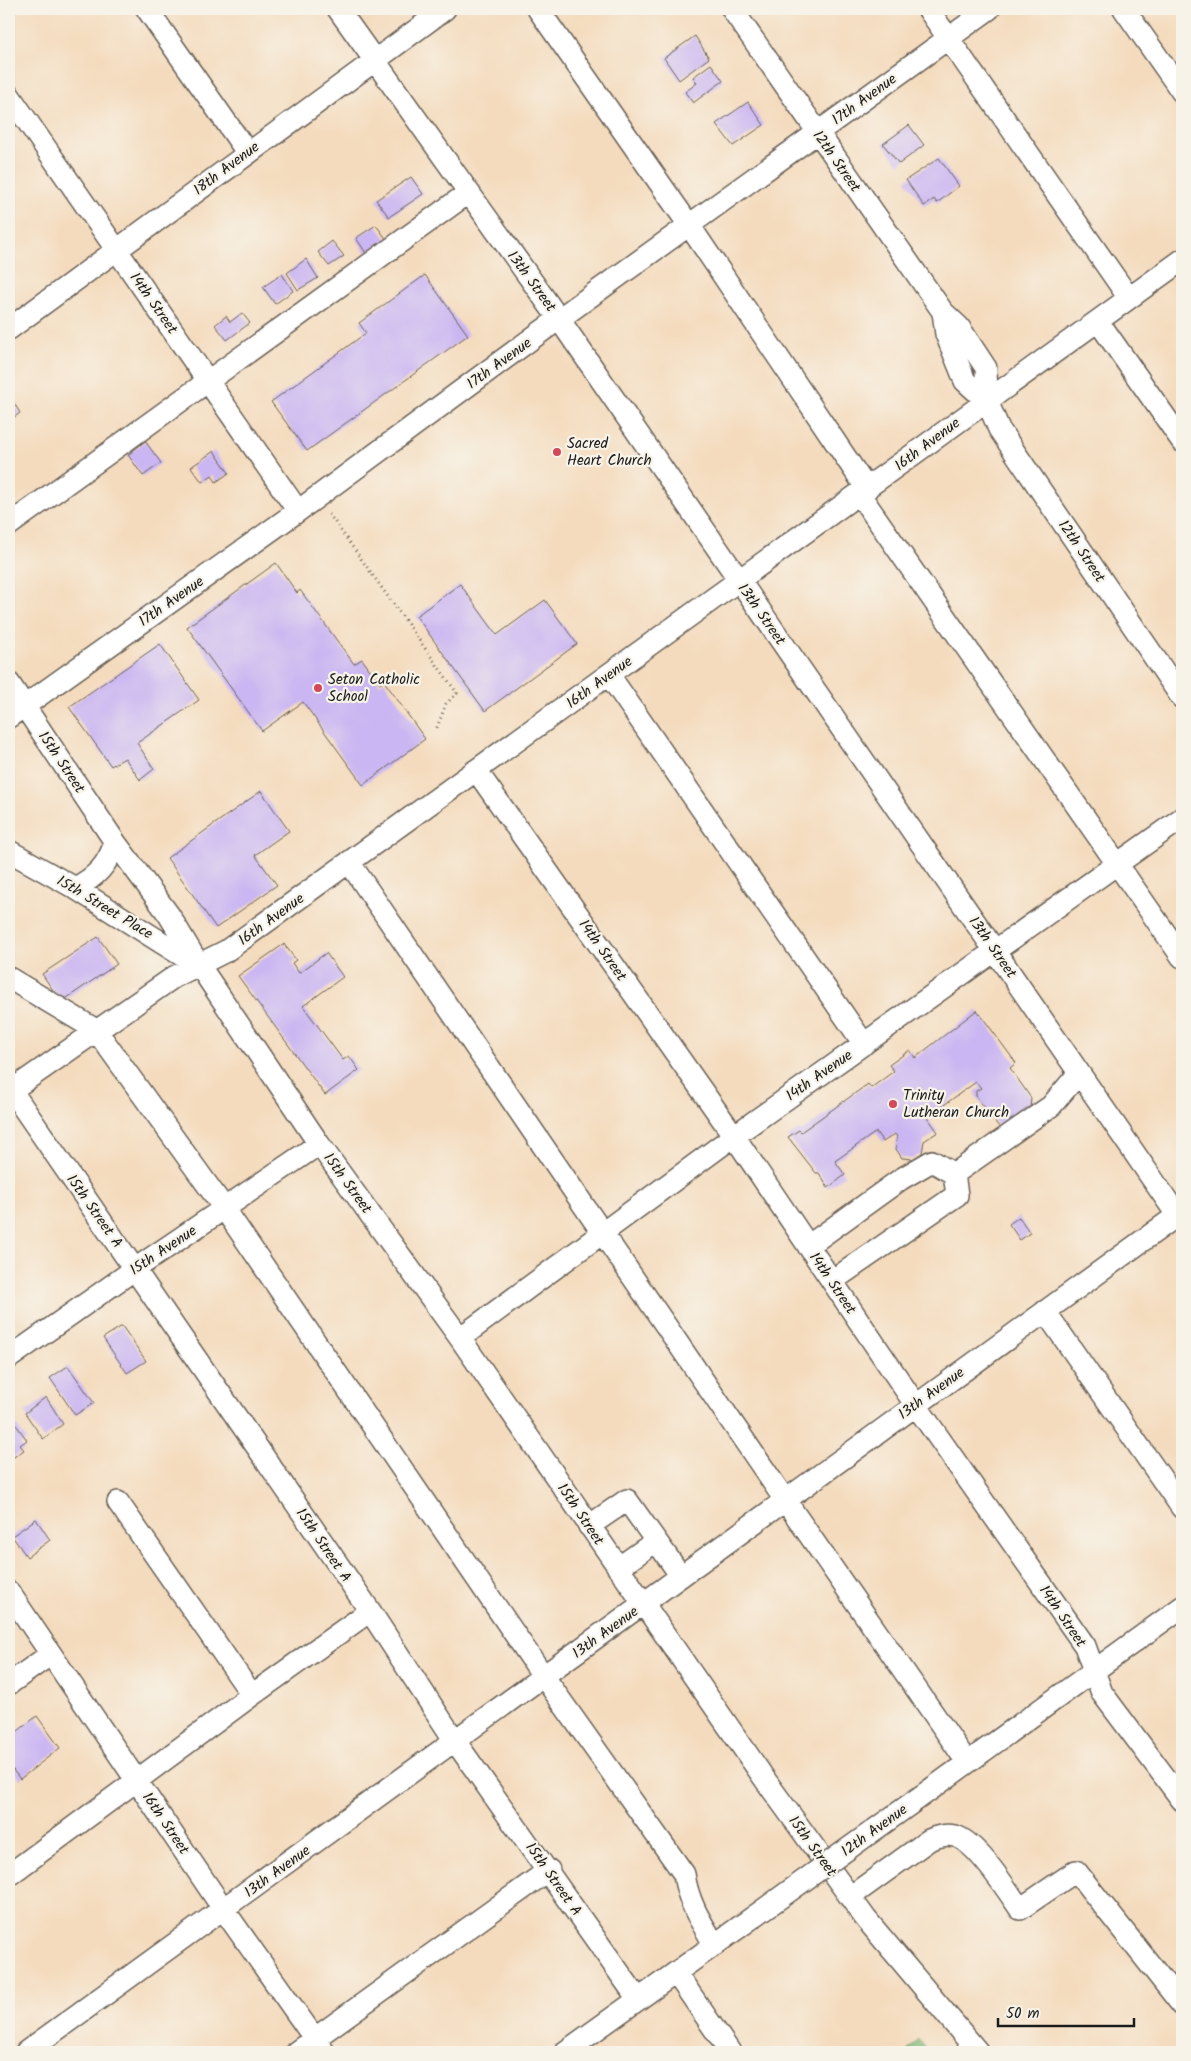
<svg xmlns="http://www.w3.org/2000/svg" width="1191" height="2061" font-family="Kalam,sans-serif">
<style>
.forest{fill:#80b978;stroke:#4e6a4a}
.building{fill:#cab6f2}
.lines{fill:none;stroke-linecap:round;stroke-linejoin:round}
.minor-casing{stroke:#685f55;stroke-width:24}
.path{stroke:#685f55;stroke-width:3;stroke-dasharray:1 4;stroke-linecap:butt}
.minor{stroke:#fff;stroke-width:21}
.minor-bridge-casing{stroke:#685f55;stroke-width:24;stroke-linecap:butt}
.minor-bridge{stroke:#fff;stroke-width:21}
.poi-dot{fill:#d1495b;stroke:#f7f3e8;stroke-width:2}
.labels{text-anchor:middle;stroke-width:4.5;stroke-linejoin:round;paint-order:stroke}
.street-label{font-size:15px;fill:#1c1c1c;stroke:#f7f3e8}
.poi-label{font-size:15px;fill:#1c1c1c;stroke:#f7f3e8;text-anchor:start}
</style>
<rect width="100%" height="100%" fill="#f7f3e8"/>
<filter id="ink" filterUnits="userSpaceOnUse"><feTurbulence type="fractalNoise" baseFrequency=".02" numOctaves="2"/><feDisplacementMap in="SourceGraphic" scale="10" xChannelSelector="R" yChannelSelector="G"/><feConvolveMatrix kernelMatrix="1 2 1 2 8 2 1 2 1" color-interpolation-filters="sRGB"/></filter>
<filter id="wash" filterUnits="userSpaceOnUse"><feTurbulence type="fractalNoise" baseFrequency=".0096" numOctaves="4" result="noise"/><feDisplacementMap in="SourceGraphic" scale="20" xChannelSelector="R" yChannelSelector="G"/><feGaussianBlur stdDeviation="1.12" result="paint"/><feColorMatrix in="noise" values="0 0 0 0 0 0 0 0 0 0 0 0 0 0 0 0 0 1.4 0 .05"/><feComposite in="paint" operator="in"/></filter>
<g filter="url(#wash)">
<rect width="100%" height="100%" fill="#f4dbbe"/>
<path class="forest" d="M918 2039 930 2052H907Z"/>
<g id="blocks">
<path class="building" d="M695 36 709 58 679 80 664 58Z
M711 64 723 81 693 103 685 92 697 83 693 77Z
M748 102 764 125 733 146 716 124Z
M909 125 924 145 899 164 883 144Z
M939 158 959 186 937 203 934 199 924 206 906 180Z
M411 177 423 194 389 217 376 200Z
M376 225 387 240 366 253 356 238Z
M332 241 344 256 329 266 318 252Z
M306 259 318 278 298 290 287 273Z
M282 274 293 291 275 304 263 287Z
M425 275 468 335 307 451 271 402 366 333 359 323Z
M242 313 250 323 227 340 215 325 226 316 230 322Z
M9 395 20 413 9 421Z
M145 441 161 463 143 476 128 455Z
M214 451 229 473 216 482 212 475 202 482 191 467Z
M276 563 297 593 300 590 354 664 362 659 380 684 384 681 425 739 363 785 303 702 262 731 187 627Z
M460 584 497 635 545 600 577 644 485 711 416 616Z
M160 644 199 700 137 743 154 769 140 780 125 758 111 766 69 707Z
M261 791 289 831 255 855 277 885 216 928 167 858Z
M98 937 117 964 61 1002 42 974Z
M284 944 296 960 292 963 299 973 326 953 343 977 303 1006 343 1060 349 1056 359 1070 325 1095 238 976Z
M977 1010 1016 1063 1010 1068 1031 1098 1030 1109 1004 1128 999 1127 976 1096V1091L981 1088 976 1082 927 1117 938 1132 924 1141 922 1153 913 1159 902 1158 896 1149 897 1137 895 1134 883 1142 876 1132 835 1161 845 1175 828 1188 819 1173H816L788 1137 799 1130 801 1132 868 1084 871 1088 894 1071 889 1065 910 1050 915 1058Z
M1019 1217 1030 1233 1020 1240 1009 1224Z
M122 1326 146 1361 127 1373 103 1338Z
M68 1366 94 1403 75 1415 50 1378Z
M46 1397 63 1424 43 1439 25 1413Z
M9 1415 27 1440 20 1445 24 1450 11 1459 9 1456Z
M36 1519 50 1540 27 1557 12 1536Z
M37 1716 60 1748 20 1779 9 1765V1738Z"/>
</g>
</g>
<g filter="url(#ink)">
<use href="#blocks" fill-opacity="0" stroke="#685f55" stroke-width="1"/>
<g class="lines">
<defs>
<path id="minor" d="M147 9 247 152
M338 9 559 319 1182 1222
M538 9 689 225 867 489
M732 9 943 312 959 327 986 368 987 401 999 429 1182 698
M928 9 1129 298
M1124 9 1182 92
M9 95 298 511
M943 312 946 334 965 381 987 401
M1098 321 1182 441
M9 329 445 9
M860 495 1182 957
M9 525 468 193
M609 675 864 1044
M9 683 115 842 169 915 199 965 319 1144 460 1338 766 1781 866 1919 978 2052
M9 717 298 511 538 334 989 9
M476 770 734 1136 915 1404 1085 1646 1102 1693 1182 1800
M9 851 75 888 194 963
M349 862 785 1500 967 1762
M75 888C96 877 108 865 115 842
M9 978 96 1030 224 1208 544 1677 684 1874C688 1902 700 1921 715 1945
M11 1090 370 1611 455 1741 638 1999
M9 1092 174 977 226 951 1182 260
M954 1174 1051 1106 1079 1073
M808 1246 901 1179 932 1161 954 1174
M832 1281 957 1195 954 1174
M1045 1311 1182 1508
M460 1338 734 1136 1182 818
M9 1358 135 1269 319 1144
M118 1502 252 1695
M589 1526 627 1500 681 1576
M618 1568 656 1541
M9 1592 224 1910 324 2052
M9 1684 51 1654
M934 1787 1182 1607
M9 1875 252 1695 370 1611
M850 1897 929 1840C938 1836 945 1834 955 1836 977 1842 1007 1890 1020 1909L1076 1871 1182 2005
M676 1973 730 2052
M26 2052 1182 1212
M296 2052 549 1870
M565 2052 738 1928"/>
</defs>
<use href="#minor" class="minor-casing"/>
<path class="path" d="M329 514 457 693 446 704 436 730"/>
<use href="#minor" class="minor"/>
<defs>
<path id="minor-bridge" d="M738 1928 934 1787"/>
</defs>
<use href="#minor-bridge" class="minor-bridge-casing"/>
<use href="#minor-bridge" class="minor-bridge"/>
</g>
</g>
<g class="poi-dot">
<circle cx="557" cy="452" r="5"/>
<circle cx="318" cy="688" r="5"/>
<circle cx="893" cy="1104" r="5"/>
</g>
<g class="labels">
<g class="street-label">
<text transform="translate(864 99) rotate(-36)" y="5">17th Avenue</text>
<text transform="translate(837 161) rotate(55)" y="5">12th Street</text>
<text transform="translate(226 168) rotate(-37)" y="5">18th Avenue</text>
<text transform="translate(532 281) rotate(54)" y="5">13th Street</text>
<text transform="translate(154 303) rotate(55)" y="5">14th Street</text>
<text transform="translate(499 363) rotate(-36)" y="5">17th Avenue</text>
<text transform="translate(927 444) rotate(-37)" y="5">16th Avenue</text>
<text transform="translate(1082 551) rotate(56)" y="5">12th Street</text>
<text transform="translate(171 601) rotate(-35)" y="5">17th Avenue</text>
<text transform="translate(762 614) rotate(55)" y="5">13th Street</text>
<text transform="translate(599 682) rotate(-36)" y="5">16th Avenue</text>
<text transform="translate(62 762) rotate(56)" y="5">15th Street</text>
<text transform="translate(105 907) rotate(31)" y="5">15th Street Place</text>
<text transform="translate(271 919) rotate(-36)" y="5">16th Avenue</text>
<text transform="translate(993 947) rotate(55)" y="5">13th Street</text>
<text transform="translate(603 950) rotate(55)" y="5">14th Street</text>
<text transform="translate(819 1075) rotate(-35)" y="5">14th Avenue</text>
<text transform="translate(348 1183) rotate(54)" y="5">15th Street</text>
<text transform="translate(95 1211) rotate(55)" y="5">15th Street A</text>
<text transform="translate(163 1250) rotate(-34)" y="5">15th Avenue</text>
<text transform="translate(833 1283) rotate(56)" y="5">14th Street</text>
<text transform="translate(931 1393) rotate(-36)" y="5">13th Avenue</text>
<text transform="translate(581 1514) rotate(56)" y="5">15th Street</text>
<text transform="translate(324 1545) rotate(56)" y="5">15th Street A</text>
<text transform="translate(1063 1616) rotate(56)" y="5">14th Street</text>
<text transform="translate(605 1632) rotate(-36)" y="5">13th Avenue</text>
<text transform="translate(166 1823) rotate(56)" y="5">16th Street</text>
<text transform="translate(874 1830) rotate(-36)" y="5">12th Avenue</text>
<text transform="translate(813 1846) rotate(54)" y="5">15th Street</text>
<text transform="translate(277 1871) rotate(-36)" y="5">13th Avenue</text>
<text transform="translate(554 1879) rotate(55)" y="5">15th Street A</text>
</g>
<g class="poi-label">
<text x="567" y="448">Sacred<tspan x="567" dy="17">Heart Church</tspan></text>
<text x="328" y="684">Seton Catholic<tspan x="328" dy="17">School</tspan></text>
<text x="903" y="1100">Trinity<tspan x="903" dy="17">Lutheran Church</tspan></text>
</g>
</g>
<rect width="1191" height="2061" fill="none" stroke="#f7f3e8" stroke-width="30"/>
<path d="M998 2018v8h136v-8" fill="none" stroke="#1c1c1c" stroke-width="2.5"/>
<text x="1006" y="2018" font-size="15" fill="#1c1c1c" stroke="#f7f3e8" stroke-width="4" paint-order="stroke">50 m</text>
</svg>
